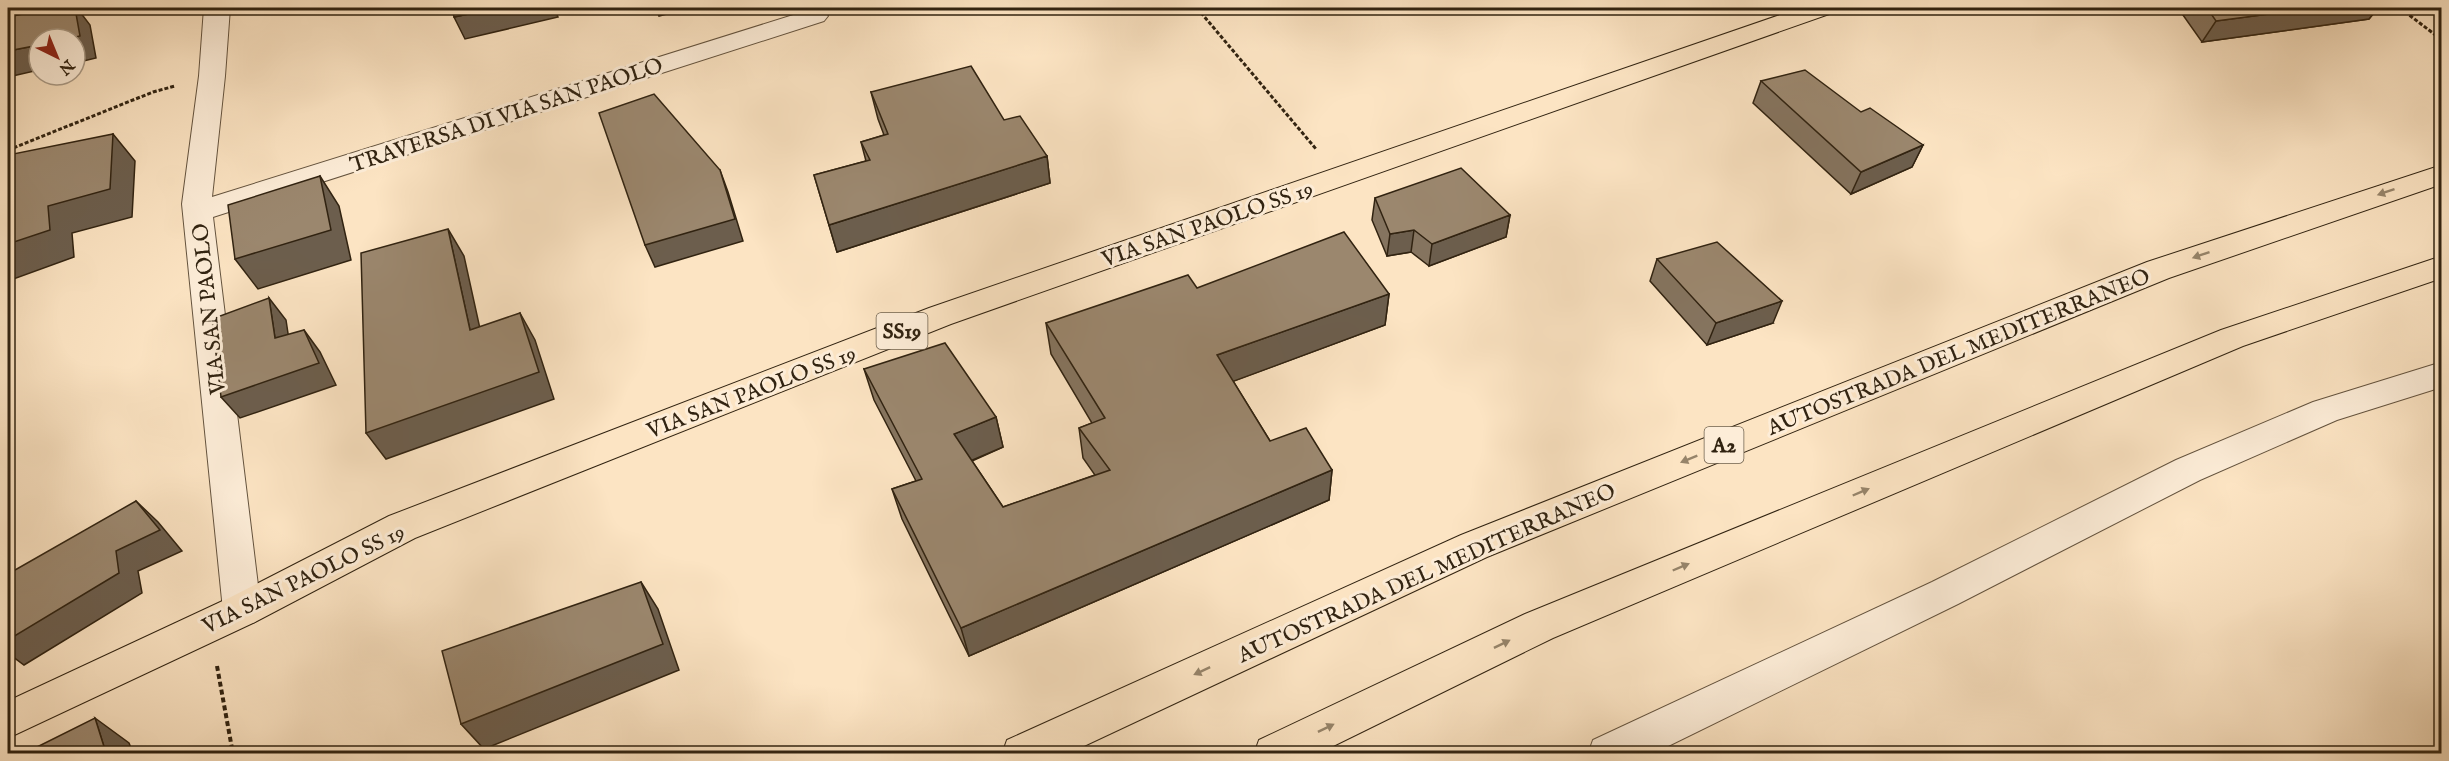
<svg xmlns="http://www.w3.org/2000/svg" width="2449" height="761" font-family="'IM FELL English',serif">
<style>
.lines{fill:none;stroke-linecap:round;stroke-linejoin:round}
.minor-casing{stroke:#64533e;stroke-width:2}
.major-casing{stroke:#312311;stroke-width:2}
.highway-casing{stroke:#312311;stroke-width:2}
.path-far1{stroke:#312311;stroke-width:3;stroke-dasharray:4 2;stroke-linecap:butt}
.path{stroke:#312311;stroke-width:4;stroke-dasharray:5 3;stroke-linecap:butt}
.minor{fill:#fdedd8;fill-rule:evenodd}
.major{fill:#fce4c3;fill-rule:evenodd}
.highway{fill:#fce4c3;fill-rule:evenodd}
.wall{fill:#85745f;stroke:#312311;stroke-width:1.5}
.shaded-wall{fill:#6c5e4d;stroke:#312311;stroke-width:1.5}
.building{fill:#9b876e;stroke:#312311;stroke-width:1.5}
.oneway{fill:#96846a}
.labels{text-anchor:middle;stroke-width:6;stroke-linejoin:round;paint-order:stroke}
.shield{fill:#fdedd8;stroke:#6e604d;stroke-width:1.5}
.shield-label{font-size:21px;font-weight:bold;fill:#312311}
.street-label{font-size:22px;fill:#312311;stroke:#fdedd8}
</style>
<rect width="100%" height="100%" fill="#fce4c3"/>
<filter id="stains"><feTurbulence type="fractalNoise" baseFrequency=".00333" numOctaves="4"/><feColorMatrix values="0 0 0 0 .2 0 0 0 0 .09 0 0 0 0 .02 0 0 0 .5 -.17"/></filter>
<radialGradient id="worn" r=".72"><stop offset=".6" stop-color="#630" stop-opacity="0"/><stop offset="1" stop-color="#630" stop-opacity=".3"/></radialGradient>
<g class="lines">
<defs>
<path id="minor" d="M204 8H230L225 76 212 197 806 11 815 8 824 11 828 16 824 21 213 217 261 610 255 622 242 626 229 622 223 610 182 204 199 76Z
M2442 362V387L2337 420 2200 480 1958 604 1652 754H1588L1593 740 1932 582 2176 460 2313 402Z"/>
<path id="major" d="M1800 8H1836L1832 13 951 324 415 538 255 622 8 738V701L229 598 389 516 929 308Z"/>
<path id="highway" d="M2442 165V184L2169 278 1487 557 1067 754H1002L1007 740 1461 535 2147 262Z
M2442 256V278L2243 346 1553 638 1317 754H1254L1259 740 1525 614 2221 330Z"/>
</defs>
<use href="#minor" class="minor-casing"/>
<use href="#major" class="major-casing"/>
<use href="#highway" class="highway-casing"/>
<path class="path-far1" d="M1197 8 1316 149
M2400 8 2442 40
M8 150 153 92 175 86"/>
<path class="path" d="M217 666 233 754"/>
<use href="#minor" class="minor"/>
<use href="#major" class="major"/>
<use href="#highway" class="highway"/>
</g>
<path class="wall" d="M2178 8H2378L2369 19 2202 42Z
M1761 81 1861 112 1923 145 1912 167 1851 194 1753 103Z
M871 92 1004 120 1047 156 1050 183 837 252 814 175 866 161 861 142 884 135 878 119Z
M1375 198 1510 215 1506 237 1429 266 1411 252 1387 256 1372 220Z
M1657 259 1773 323 1707 345 1650 281Z
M1197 288 1389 294 1385 325 1233 381 1270 441 1332 470 1329 500 969 656 902 519 892 489 916 481 874 400 864 369 996 417 1003 447 972 461 1003 507 1095 475 1083 458 1079 428 1092 423 1051 354 1046 323Z"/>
<path class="shaded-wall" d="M75 8H77L90 25 96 58 75 63V39H67Z
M497 8H554L558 17 465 39 454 17Z
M656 8H689L659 16Z
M2315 8H2378L2369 19 2202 42 2216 21Z
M39 45V70L8 77V51Z
M113 134 135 161 132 217 72 233 74 257 8 281V244L48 206Z
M1923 145 1912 167 1851 194 1861 172Z
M1047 156 1050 183 837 252 829 225Z
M720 170 728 192 743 241 655 267 645 245Z
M320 176 339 206 351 260 258 289 235 259Z
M1510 215 1506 237 1429 266 1432 244Z
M448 229 464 256 486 356 470 330Z
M1414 230 1411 252 1387 256 1390 234Z
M1389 294 1385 325 1218 387 1217 355Z
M269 298 286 320 292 360 275 338Z
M1782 301 1773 323 1707 345 1716 323Z
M520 313 535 340 554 399 386 459 366 433Z
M304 330 320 352 336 385 240 418 221 397Z
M8 399 12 454 8 455Z
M996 417 1003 447 961 465 954 434Z
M1332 470 1329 500 969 656 961 628Z
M136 501 158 522 182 551 138 571 142 593 24 665 8 653V640L116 551Z
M641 582 658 609 679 670 484 749 461 724Z
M95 718 129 743 133 753H106Z"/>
<path class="building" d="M53 8H75L80 36 67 39H39V45L8 51V17Z
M452 8H497L454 17Z
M2207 8H2315L2216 21Z
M971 66 1004 120 1020 116 1047 156 829 225 814 175 870 160 861 142 888 134 871 92Z
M1805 70 1861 112 1870 108 1923 145 1861 172 1761 81Z
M654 94 720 170 735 219 645 245 599 113Z
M113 134 110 189 48 206 50 230 8 244V155Z
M1461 168 1510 215 1432 244 1414 230 1390 234 1375 198Z
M320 176 331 230 235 259 228 205Z
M448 229 470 330 520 313 539 372 366 433 361 253Z
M1344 232 1389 294 1217 355 1270 441 1306 428 1332 470 961 628 892 489 922 479 864 369 945 343 996 417 954 434 1003 507 1110 470 1079 428 1105 418 1046 323 1188 275 1197 288Z
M1717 242 1782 301 1716 323 1657 259Z
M269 298 275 338 304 330 319 363 221 397 212 319Z
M136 501 160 530 116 551 119 573 8 640V574Z
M641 582 663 644 461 724 442 651Z
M95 718 106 753H25Z"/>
<defs><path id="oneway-solid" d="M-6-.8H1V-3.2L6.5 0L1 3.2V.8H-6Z" transform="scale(1.5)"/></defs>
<g class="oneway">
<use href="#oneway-solid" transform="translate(2386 192) rotate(161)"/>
<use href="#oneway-solid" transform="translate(2201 255) rotate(161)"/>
<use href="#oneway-solid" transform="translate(1689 459) rotate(158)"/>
<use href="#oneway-solid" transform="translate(1861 492) rotate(-23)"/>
<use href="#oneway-solid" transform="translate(1681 567) rotate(-23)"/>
<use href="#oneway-solid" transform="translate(1502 644) rotate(-26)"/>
<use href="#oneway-solid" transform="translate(1202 671) rotate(155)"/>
<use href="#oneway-solid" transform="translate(1326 728) rotate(-26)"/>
</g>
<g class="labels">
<g class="shield">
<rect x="876.5" y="313" width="51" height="36" rx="4.5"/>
<rect x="1704.5" y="427" width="39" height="36" rx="4.5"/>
</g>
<g class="shield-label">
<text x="902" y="338">SS19</text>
<text x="1724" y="452">A2</text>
</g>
<g class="street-label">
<text transform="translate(506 114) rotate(-18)" y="8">TRAVERSA DI VIA SAN PAOLO</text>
<text transform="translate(1207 223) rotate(-19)" y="8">VIA SAN PAOLO SS 19</text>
<text transform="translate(208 309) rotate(-96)" y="8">VIA SAN PAOLO</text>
<text transform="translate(1958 351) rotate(-22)" y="8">AUTOSTRADA DEL MEDITERRANEO</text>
<text transform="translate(751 391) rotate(-21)" y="8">VIA SAN PAOLO SS 19</text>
<text transform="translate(1426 572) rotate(-24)" y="8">AUTOSTRADA DEL MEDITERRANEO</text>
<text transform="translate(303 578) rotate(-26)" y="8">VIA SAN PAOLO SS 19</text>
</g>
</g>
<rect width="2449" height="761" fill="none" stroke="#fce4c3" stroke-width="30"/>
<rect x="9" y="9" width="2431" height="743" fill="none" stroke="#312311" stroke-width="3"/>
<rect x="15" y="15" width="2419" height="731" fill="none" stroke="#312311" stroke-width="1.5"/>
<g transform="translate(57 57) rotate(137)"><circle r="28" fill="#fdedd8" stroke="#ab9c88" stroke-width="1.5"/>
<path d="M0-4.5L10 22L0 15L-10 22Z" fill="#8f2418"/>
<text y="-9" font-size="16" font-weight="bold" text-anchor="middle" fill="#312311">N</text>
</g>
<rect width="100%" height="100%" filter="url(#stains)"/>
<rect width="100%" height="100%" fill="url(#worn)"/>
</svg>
